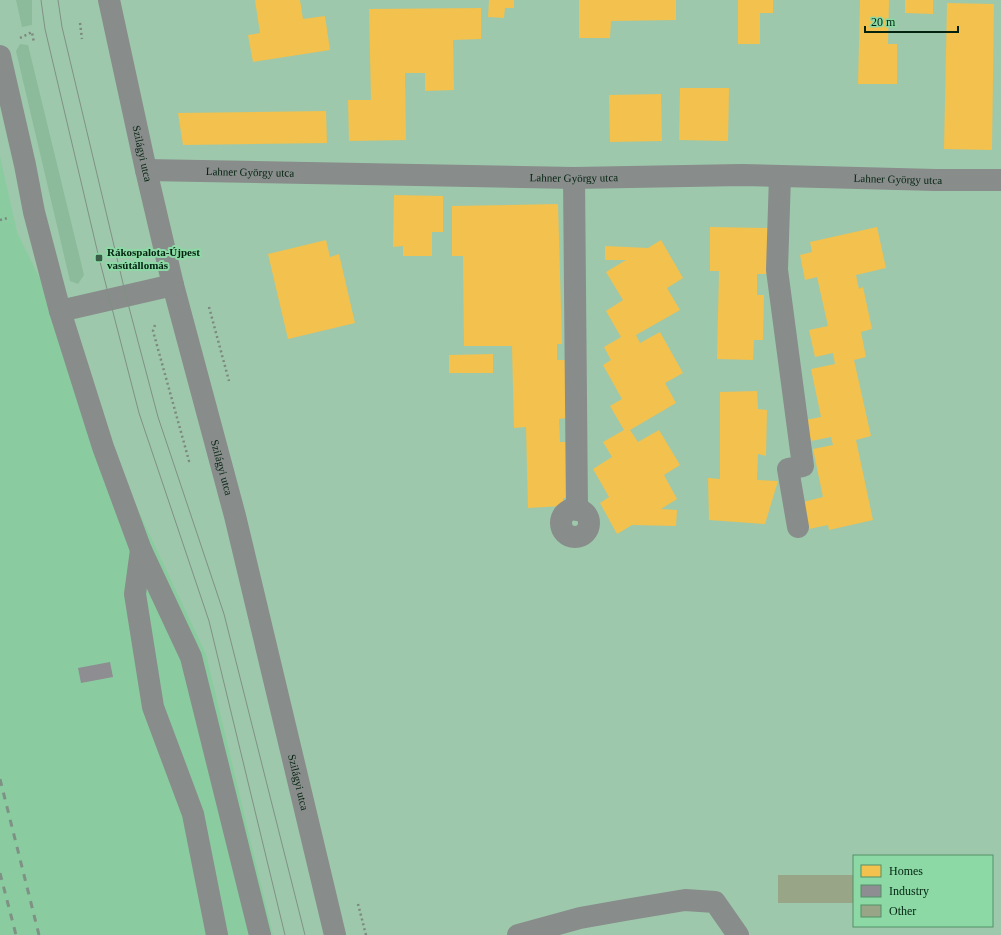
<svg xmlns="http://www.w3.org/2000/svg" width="1001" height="935" font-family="Georgia,serif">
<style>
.built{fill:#8acca0}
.green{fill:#8cbb9b}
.homes{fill:#f2c14e}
.industry{fill:#8d8d92}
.building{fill:#98a687}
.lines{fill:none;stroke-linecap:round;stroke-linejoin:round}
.path{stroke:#7c8880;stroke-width:2.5;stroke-dasharray:2 3;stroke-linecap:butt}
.minor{stroke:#888c8b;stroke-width:22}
.tram{stroke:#7f9185;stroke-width:1}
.rail{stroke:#7f9185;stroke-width:3;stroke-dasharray:7 7;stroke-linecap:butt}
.poi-dot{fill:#395d46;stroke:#8cd9a5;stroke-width:1.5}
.labels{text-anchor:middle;stroke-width:4;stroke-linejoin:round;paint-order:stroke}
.street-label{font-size:11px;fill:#032310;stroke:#8cd9a5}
.poi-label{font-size:11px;font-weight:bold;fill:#032310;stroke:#8cd9a5;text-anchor:start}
</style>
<rect width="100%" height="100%" fill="#9ec8ab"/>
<path class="built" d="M0 156 17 232 53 305 90 408 206 654 273 935H0Z"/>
<path class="green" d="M16 0H32V25L22 27Z
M20 44 28 45 84 275 78 284 70 281 16 51Z"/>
<path class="homes" d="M255 0H300L303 19 325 16 330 50 253 62 248 35 260 33Z
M489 0H514V8H505L504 18 488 17Z
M579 0H676V20L611 21 610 38H579Z
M738 0H773V13H760V44H738Z
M860 0H889L888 44H897V84H858Z
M905 0H933V14L905 13Z
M947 3 994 4 992 150 944 149Z
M481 8V39L453 40 454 90 425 91V73H405L406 140 349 141 348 100H371L369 9Z
M680 88H729L728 141 679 140Z
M661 94 662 141 610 142 609 95Z
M326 111 327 143 183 145 178 113Z
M394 195 443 196V232H432V256H403V246L393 247Z
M558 204 562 344H557V360H567L568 418 559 419 560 442H567L569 498H563V506L528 508 526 427 514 428 512 346H464L463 256H452V206Z
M710 227 770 228 769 274H757V295H764L763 340H754L753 360 717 359 719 271H710Z
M877 227 886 268 856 275 859 289 863 287 872 329 861 332 866 357 854 360 871 436 856 440 873 520 829 530 828 525 809 529 803 502 823 497 813 449 833 445 831 437 811 441 806 420 821 417 811 369 835 364 833 353 815 357 809 330 828 326 817 277 805 280 800 255 812 252 810 242Z
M326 240 330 257 339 254 355 323 288 339 268 254Z
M661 240 683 278 667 288 680 310 636 335 640 343 660 332 683 373 665 383 676 403 630 430 638 442 659 430 680 465 664 475 677 499 661 509 677 510 676 526 632 525 617 534 600 503 609 497 593 469 612 457 603 442 624 430 610 406 622 399 603 365 611 360 604 347 621 337 606 311 623 300 606 272 626 260H605V246L648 248Z
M493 354V373H449V355Z
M757 391 758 409 767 410 766 456 758 454 757 480 778 481 765 524 709 520 708 478 720 479V392Z"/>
<path class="industry" d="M110 662 113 677 81 683 78 668Z"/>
<path class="building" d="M778 875H854V903H778Z"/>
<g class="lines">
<path class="path" d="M80 23 82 39
M20 38 32 32 34 43
M0 220 8 218
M209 307 229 381
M155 325 153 331 189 461 191 460
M358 904 366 935"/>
<g class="minor">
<path id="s1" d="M109 0 146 170 173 285 235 516 335 935"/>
<path d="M0 56 25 165 34 212 60 311 173 285"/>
<path id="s2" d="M146 170 574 178 742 175 936 180H1001"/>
<path d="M780 176 777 270 803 466 788 469 798 527"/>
<path d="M574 178 577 510"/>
<path d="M60 311 103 447 141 550 191 657 260 935"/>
<circle cx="575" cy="523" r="14"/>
<path d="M141 550 135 594 153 707 193 814 217 935"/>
<path d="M518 935 580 918 625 910 685 900 715 902 738 935"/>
</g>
<path class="tram" d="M41 0 45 29 99 258 139 413 209 621 285 935
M58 0 62 27 126 296 158 417 224 614 305 935"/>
<path class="rail" d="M0 779 39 935
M0 873 16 935"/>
</g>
<rect class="poi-dot" x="95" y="254" width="8" height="8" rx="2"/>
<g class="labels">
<g class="street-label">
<text dy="4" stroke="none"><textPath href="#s1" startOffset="157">Szilágyi utca</textPath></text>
<text dy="4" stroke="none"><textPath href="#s2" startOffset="104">Lahner György utca</textPath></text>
<text dy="4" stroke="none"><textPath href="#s2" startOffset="428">Lahner György utca</textPath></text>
<text dy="4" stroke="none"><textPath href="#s2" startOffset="752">Lahner György utca</textPath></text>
<text dy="4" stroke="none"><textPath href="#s1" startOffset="481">Szilágyi utca</textPath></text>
<text dy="4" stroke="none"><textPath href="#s1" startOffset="805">Szilágyi utca</textPath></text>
</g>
<g class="poi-label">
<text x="107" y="256">Rákospalota-Újpest<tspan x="107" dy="13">vasútállomás</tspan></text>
</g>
</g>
<rect x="853" y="855" width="140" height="72" fill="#8cd9a5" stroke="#559069"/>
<rect x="861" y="865" width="20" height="12" fill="#f2c14e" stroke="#559069"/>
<text x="889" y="875" font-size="12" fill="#032310">Homes</text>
<rect x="861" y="885" width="20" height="12" fill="#8d8d92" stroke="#559069"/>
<text x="889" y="895" font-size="12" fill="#032310">Industry</text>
<rect x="861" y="905" width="20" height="12" fill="#98a687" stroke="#559069"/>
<text x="889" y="915" font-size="12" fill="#032310">Other</text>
<path d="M865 26v6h93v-6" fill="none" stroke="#032310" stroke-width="2"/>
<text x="871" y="26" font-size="12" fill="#032310" stroke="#8cd9a5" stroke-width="3" paint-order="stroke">20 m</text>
</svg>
